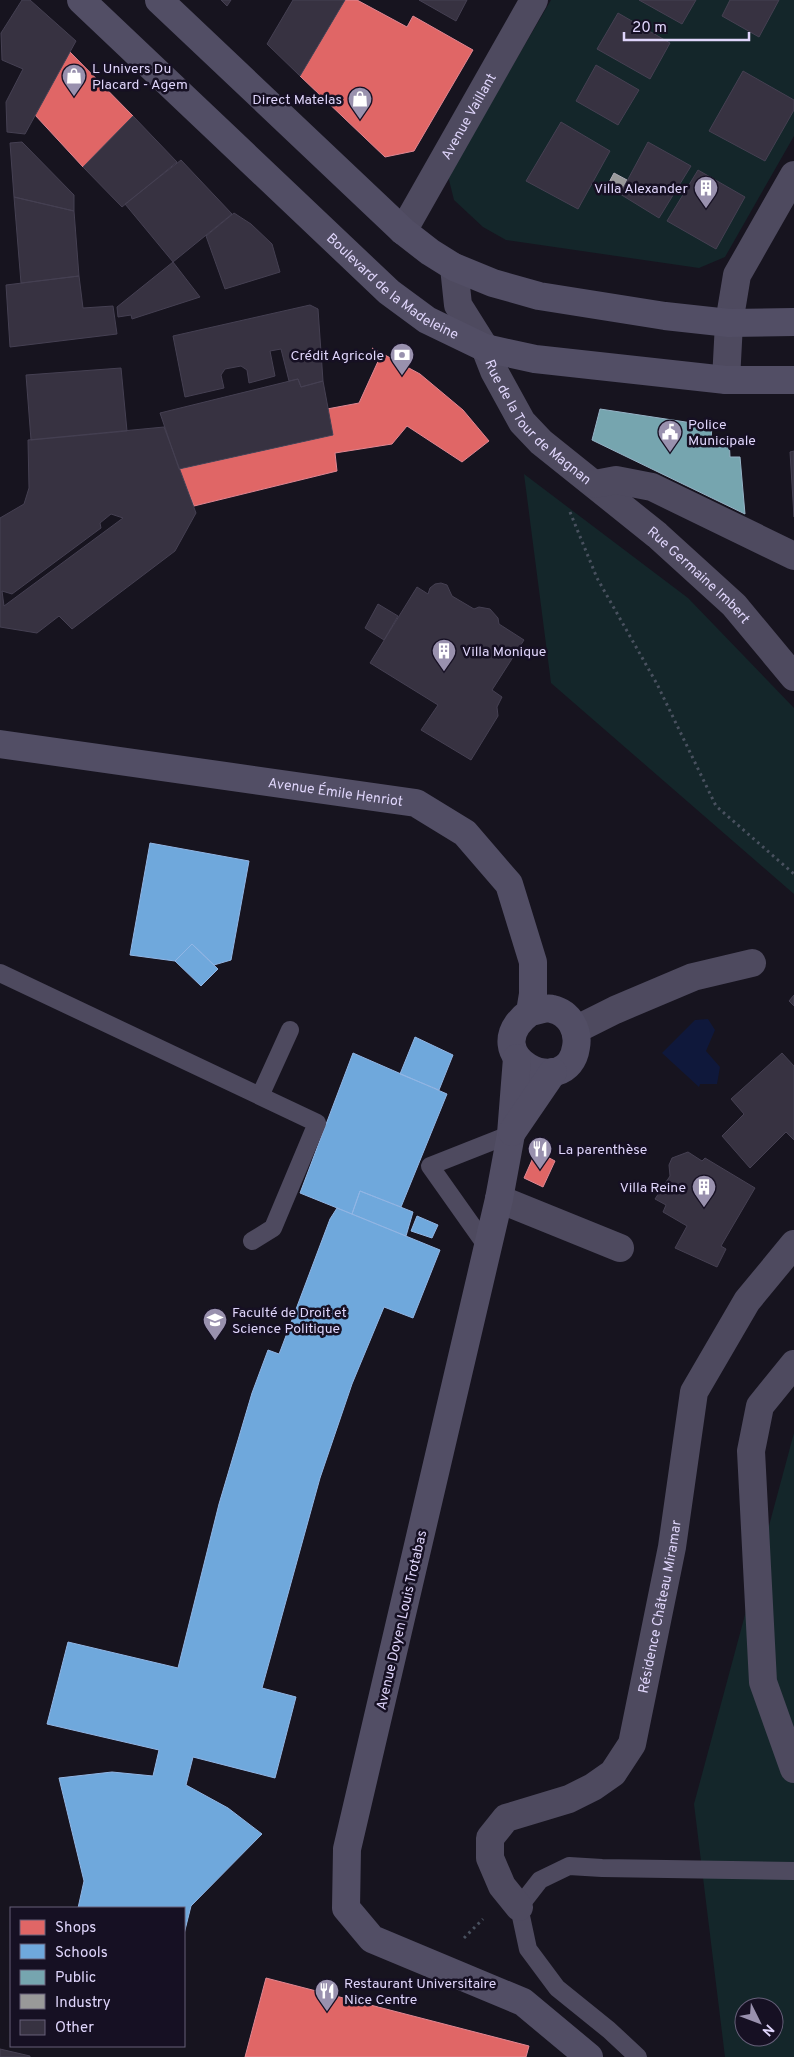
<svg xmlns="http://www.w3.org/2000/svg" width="794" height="2057" font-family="Overpass,sans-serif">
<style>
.green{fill:#14262a;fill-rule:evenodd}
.water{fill:#0f183b}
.shops{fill:#e06666;stroke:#e08793}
.schools{fill:#6fa8dc;stroke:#91b6e5}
.public{fill:#76a5af;stroke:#96b3c6}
.industry{fill:#999;stroke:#aeabb6}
.building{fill:#373241;stroke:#454052;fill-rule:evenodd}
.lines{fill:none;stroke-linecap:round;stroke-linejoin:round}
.path{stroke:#49515f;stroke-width:3;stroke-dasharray:2.5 4;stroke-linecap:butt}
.lane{stroke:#4e4a5f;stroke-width:18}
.street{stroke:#4e4a5f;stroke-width:28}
.secondary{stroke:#524e65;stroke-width:28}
.labels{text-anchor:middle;stroke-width:5;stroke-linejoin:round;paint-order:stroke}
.poi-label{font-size:14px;fill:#dfd5fb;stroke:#161023;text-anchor:start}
.street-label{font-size:14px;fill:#dfd5fb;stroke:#161023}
</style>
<rect width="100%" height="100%" fill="#17141f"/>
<path class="green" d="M551 0H794V136L725 257 699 268 506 240 483 227 454 200 448 176Z
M524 474 688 598 794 708V894L551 683Z
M794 1433V2057H725L694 1804ZM744 2007H774V2037H744Z"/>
<path class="water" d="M708 1019 715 1030 706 1051 720 1067 717 1084H700L699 1087 662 1053 695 1020Z"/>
<path class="shops" d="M345 0H357L407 27 413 16 473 50 414 151 385 157 300 76Z
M70 52 133 116 83 167 35 115Z
M372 348 420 374 463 410 489 441 462 462 407 426 392 444 335 453 337 471 194 506 179 469 333 435 327 409 359 403 380 357Z
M536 1151 555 1161 543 1187 524 1178Z
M266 1978 529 2046 526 2057H245Z"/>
<path class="schools" d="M150 843 249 861 231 960 214 965 192 944 175 961 130 955Z
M192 944 218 969 201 986 175 961Z
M415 1037 453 1055 439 1090 400 1074Z
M353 1053 447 1094 401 1207 360 1191 352 1214 300 1193Z
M360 1191 413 1212 406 1236 352 1214Z
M337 1208 440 1250 413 1318 384 1307 352 1384 320 1478 262 1688 296 1697 275 1778 193 1757 186 1785 228 1808 262 1834 191 1906 184 1934V1908H78L84 1881 59 1778 112 1772 153 1776 159 1750 47 1724 68 1642 178 1668 219 1504 252 1393 268 1350 279 1354 281 1349 330 1219Z
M417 1216 438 1225 432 1238 411 1231Z"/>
<path class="public" d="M600 409 712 426 711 440 729 437 730 457H740L745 514 592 440Z"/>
<path class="industry" d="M614 173 627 180 620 194 607 186Z"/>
<path class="building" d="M22 0H30L76 41 25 134 7 132 6 102 23 69 2 60 1 33Z
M221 0H231L227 6Z
M293 0H345L300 76 267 44Z
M419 0H467L456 21Z
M639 0H696L682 24Z
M730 0H779L759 37 722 16Z
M618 13 670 43 650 79 597 49Z
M596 65 639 90 618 125 576 101Z
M743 71 794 100V110L765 161 709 131Z
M133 116 177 162 122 207 83 167Z
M561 122 610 151 578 209 526 181Z
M22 142 74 195V211L14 197 10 143Z
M648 142 691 166 659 218 620 194Z
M181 160 232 214 173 262 125 204Z
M698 170 745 197 716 249 667 221Z
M14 197 74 211 79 276 21 283Z
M234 213 251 224 272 244 280 272 225 289 206 236Z
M173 262 200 297 132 319 131 315 118 317 117 307Z
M79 276 83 308 113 306 117 334 10 347 6 285Z
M310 305 318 309 323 381 301 387 298 379 289 381 281 349 270 351 275 376 249 383 247 370 241 366 225 369 221 375 224 388 185 397 173 336Z
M121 368 127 431 31 440 26 375Z
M298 379 301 387 323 381 333 435 179 469 160 413Z
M164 427 196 513 175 551 72 629 59 616 37 633 0 627V518L24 504 29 488 28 440ZM111 514 123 518 4 606 2 591 12 594 101 528 100 523Z
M794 451V517L790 452Z
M441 583 447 585 452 596 474 609 479 607 490 609 498 618 499 624 524 640 492 690 502 697 497 707 498 716 471 760 421 730 438 705 370 663 417 587 428 594 430 588 435 584Z
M378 604 398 616 384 640 365 628Z
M794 995V1006L789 1001Z
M782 1053 794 1066V1140L786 1132 750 1168 722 1136 744 1114 731 1099Z
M688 1152 702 1161 705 1158 755 1188 721 1246 726 1249 717 1267 675 1248 687 1226 663 1212 666 1205 655 1199 670 1176 669 1165 672 1158Z
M0 2049 30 2056V2057H0Z"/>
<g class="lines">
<path class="path" d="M570 512 597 578 657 684 716 806 794 874
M464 1938 483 1919"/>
<path class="lane" d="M0 973 317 1123 273 1228 252 1241
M260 1096 290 1030
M488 1248 430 1166 511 1134
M638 2057 609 2030 557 1988 528 1949 519 1907 540 1880 569 1866 602 1868 794 1871"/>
<g class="street">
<path id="s1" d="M403 231 534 0"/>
<path id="s2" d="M454 267 458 305 485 348 494 371 522 422 541 442 657 535 734 605 794 677"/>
<path d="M726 380 729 323 737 275 794 175"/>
<path d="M595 484 616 480 652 487 794 556"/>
<path d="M575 1030 615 1010 693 977 752 963"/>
<path d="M499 1199 620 1248"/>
<path d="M794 1364 760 1406 751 1451 763 1682 794 1769"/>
<path id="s3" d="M519 1907 502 1886 490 1858V1838L506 1818 569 1799 593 1787 613 1773 632 1744 672 1547 694 1392 747 1301 794 1244"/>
</g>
<g class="secondary">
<path id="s4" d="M81 0 389 292 427 320 485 348 535 359 726 380H794"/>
<path d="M159 0 403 231 430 252 454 267 493 283 539 296 665 316 729 323 794 322"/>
<path id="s5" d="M0 744 416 803 465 833 509 884 533 962V994L530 1012C472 1056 568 1103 576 1047 579 1031 570 1013 552 1009 546 1007 537 1011 530 1012"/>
<path d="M517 1058 511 1134 499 1199 347 1849 346 1908 372 1939 523 2002 589 2057"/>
<path d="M512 1132 553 1072"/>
</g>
</g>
<defs>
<symbol id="shop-pin" viewBox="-11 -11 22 30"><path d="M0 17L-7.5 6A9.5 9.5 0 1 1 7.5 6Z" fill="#9991ae" stroke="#161023"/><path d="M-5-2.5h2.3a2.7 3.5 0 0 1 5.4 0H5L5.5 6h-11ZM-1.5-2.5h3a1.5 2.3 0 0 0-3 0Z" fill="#fff"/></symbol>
<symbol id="building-pin" viewBox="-11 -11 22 30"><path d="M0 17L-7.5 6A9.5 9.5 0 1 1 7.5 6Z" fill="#9991ae" stroke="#161023"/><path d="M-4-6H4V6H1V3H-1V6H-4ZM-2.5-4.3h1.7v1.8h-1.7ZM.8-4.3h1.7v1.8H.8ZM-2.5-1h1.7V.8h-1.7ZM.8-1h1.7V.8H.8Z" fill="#fff"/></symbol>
<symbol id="bank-pin" viewBox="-11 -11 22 30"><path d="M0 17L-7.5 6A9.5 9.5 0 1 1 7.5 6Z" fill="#9991ae" stroke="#161023"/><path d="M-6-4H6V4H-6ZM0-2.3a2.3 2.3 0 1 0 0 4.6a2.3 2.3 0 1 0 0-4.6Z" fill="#fff"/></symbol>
<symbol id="civic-pin" viewBox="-11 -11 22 30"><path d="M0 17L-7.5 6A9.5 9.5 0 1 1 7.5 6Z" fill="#9991ae" stroke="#161023"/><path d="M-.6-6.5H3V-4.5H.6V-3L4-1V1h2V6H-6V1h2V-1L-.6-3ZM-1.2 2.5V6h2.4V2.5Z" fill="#fff"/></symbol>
<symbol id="restaurant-pin" viewBox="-11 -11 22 30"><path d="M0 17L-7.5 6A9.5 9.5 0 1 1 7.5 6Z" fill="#9991ae" stroke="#161023"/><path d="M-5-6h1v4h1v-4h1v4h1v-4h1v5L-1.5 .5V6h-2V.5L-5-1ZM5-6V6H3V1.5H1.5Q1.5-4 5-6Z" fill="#fff"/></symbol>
<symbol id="university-pin" viewBox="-11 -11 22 30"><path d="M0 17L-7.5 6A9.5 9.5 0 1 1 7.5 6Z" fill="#9991ae" stroke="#161023"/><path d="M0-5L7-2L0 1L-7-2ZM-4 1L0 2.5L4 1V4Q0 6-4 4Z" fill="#fff"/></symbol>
</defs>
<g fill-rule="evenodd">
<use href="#shop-pin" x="60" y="62" width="28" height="38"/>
<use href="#shop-pin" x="346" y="85" width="28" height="38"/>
<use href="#building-pin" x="692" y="174" width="28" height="38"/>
<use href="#bank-pin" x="388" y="341" width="28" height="38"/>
<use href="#civic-pin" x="656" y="418" width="28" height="38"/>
<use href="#building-pin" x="430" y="637" width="28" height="38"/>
<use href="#restaurant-pin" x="526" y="1135" width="28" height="38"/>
<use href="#building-pin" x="690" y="1173" width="28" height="38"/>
<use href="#university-pin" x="201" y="1306" width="28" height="38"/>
<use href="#restaurant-pin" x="313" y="1977" width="28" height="38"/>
</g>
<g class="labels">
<g class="poi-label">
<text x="92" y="73">L Univers Du<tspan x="92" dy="16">Placard - Agem</tspan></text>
<text x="342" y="104" text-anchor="end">Direct Matelas</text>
<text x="688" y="193" text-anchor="end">Villa Alexander</text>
<text x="384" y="360" text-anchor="end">Crédit Agricole</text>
<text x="688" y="429">Police<tspan x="688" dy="16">Municipale</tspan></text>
<text x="462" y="656">Villa Monique</text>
<text x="558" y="1154">La parenthèse</text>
<text x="686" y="1192" text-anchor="end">Villa Reine</text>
<text x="232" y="1317">Faculté de Droit et<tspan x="232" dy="16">Science Politique</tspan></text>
<text x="344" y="1988">Restaurant Universitaire<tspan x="344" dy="16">Nice Centre</tspan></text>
</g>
<g class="street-label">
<text dy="5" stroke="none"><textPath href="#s1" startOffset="132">Avenue Vaillant</textPath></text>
<text dy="5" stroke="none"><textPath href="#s4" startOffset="424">Boulevard de la Madeleine</textPath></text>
<text dy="5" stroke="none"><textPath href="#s2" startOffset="182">Rue de la Tour de Magnan</textPath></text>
<text dy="5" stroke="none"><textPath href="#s2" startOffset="406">Rue Germaine Imbert</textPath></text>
<text dy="5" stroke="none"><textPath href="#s5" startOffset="339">Avenue Émile Henriot</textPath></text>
<text dy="5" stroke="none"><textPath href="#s3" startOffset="395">Résidence Château Miramar</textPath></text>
<text transform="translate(401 1620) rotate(-77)" y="5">Avenue Doyen Louis Trotabas</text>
</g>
</g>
<rect x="10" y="1907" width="175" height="140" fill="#161023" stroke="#665f79"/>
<rect x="20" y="1920" width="25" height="15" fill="#e06666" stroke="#665f79"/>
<text x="55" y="1932" font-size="15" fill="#dfd5fb">Shops</text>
<rect x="20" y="1944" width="25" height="15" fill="#6fa8dc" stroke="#665f79"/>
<text x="55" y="1957" font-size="15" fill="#dfd5fb">Schools</text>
<rect x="20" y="1970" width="25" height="15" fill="#76a5af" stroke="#665f79"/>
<text x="55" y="1982" font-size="15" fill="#dfd5fb">Public</text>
<rect x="20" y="1994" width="25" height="15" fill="#999999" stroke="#665f79"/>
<text x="55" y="2007" font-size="15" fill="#dfd5fb">Industry</text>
<rect x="20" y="2020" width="25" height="15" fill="#373241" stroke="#665f79"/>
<text x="55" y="2032" font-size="15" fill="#dfd5fb">Other</text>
<g transform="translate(759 2022) rotate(132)"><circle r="24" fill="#161023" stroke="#665f79"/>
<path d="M0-4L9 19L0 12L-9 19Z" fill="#9991ae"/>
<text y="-8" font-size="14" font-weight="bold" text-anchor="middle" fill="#dfd5fb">N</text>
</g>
<path d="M624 32v8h125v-8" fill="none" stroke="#dfd5fb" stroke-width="2.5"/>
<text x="632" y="32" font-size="15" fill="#dfd5fb" stroke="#161023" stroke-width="4" paint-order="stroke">20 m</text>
</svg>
